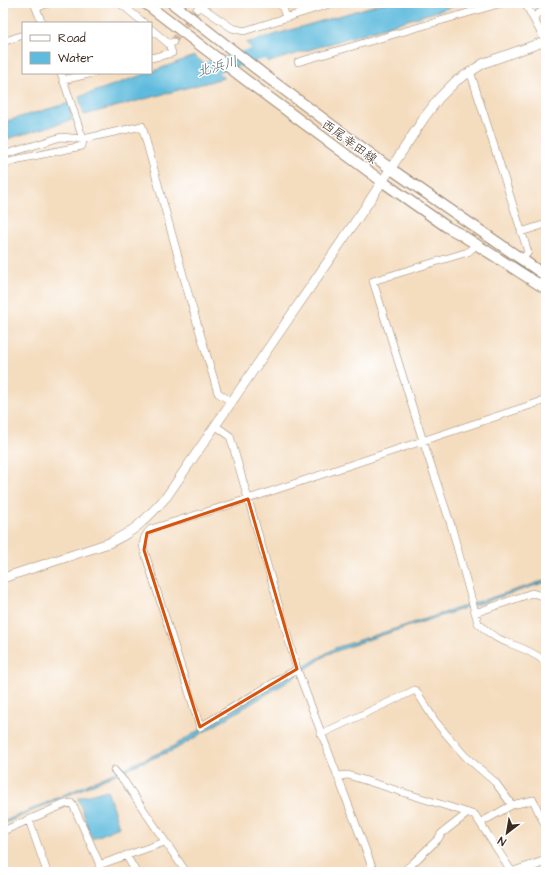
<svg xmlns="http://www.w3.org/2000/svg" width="549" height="875" font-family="'Architects Daughter','Klee One',sans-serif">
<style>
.water{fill:#5fbbdd;stroke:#4d727e}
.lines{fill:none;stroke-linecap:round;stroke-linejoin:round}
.river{stroke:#5fbbdd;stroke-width:14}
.street-tunnel{stroke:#cfb89e;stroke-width:7;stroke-dasharray:7 3.5;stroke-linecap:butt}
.street-casing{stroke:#98836e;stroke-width:8}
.secondary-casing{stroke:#98836e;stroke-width:10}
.primary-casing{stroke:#98836e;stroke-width:12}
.street{stroke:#fff;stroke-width:7}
.secondary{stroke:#fff;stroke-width:9}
.primary{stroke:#fff;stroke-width:10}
.marked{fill:none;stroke:#d7540e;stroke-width:3;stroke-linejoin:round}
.labels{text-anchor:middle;stroke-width:3;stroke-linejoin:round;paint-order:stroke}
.street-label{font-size:13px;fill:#3b2a1e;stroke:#fff}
.water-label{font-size:14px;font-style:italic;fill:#485d61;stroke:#fff}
</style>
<rect width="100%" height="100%" fill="#fff"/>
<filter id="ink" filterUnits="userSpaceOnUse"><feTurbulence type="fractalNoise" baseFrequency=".025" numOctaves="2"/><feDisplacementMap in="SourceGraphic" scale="8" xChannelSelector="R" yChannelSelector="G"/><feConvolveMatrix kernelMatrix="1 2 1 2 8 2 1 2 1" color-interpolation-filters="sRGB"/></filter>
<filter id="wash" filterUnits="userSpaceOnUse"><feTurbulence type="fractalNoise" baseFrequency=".012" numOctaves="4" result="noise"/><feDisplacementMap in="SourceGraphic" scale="16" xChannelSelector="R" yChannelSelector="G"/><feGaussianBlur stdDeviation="0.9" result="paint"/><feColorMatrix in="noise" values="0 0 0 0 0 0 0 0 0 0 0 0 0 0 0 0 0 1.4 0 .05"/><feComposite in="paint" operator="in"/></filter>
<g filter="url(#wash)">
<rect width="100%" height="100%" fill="#f4dcbe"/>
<path class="water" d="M383 3H464L269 62 246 43Z
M194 56 224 78 84 115 79 97 148 73H151V72Z
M69 103 72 120 3 140V122Z
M546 580V582L373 638 328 654 287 682 174 750 143 762 3 824V822L172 747 335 648Z
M107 790 119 827 92 839 78 798Z"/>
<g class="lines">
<path class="river" d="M193 73 277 48"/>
</g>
</g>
<g filter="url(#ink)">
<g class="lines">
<path class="street-tunnel" d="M173 42 197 9"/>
<defs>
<path id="street" d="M34 3 42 23
M120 3 144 23
M281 3 286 17
M525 3 546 42
M36 8 49 3
M197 9 200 6 232 28 244 31 333 3
M533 17 546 9
M151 29 169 44
M3 42 23 35
M151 58 172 53 169 44 173 42
M298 62 502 3
M470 71 528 252 522 260
M63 80 93 73
M3 155 61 137 83 139 142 126 189 296 218 393 232 402
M3 164 19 159 82 146 83 139 61 73
M521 232 546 224
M476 245 468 252 373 281 423 441 451 525 478 623C485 630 492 636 501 640 518 647 530 650 546 662
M216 426 230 436 297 669 374 872
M475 613 532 593 546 597
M297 669 200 727 144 550C142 541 144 535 151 529L248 499 546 400
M321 734 415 690 417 692 435 721 446 734 465 756 495 782 512 805 480 823
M114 770 124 781 186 872
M338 776 348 775 475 815 512 872
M512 805 533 800 541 817 546 826
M29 820 47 872
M3 831 65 804 71 803 74 807 100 865
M126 855 136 872
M102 872 99 865 165 842
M402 872 412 864 438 839 441 834 468 813"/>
<path id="secondary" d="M3 578 109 543C121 537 133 531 142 522 151 514 159 505 167 496L366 206 424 118 439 98 456 81 484 63 546 41
M514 872 546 861"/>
<path id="primary" d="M145 3 251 84 383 182 447 227 460 234 546 289
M172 3 267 77 391 169 546 276"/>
</defs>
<use href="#street" class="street-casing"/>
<use href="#secondary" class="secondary-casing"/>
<use href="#primary" class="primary-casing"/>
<use href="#street" class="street"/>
<use href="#secondary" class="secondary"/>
<use href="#primary" class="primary"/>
</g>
</g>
<path class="marked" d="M248 499 297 669 200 727 144 550 147 533Z"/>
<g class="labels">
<g class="street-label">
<text transform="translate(350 141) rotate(36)" y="5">西尾幸田線</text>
</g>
<g class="water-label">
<text transform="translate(217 66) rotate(-16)" y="5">北浜川</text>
</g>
</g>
<rect width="549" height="875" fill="none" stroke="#fff" stroke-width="16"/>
<rect x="22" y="22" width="130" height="52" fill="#ffffff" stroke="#b1aaa5"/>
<rect x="30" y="35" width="20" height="6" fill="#ffffff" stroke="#b1aaa5"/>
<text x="58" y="42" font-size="12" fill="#3b2a1e">Road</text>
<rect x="30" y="52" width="20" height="12" fill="#5fbbdd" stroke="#b1aaa5"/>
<text x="58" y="62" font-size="12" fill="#3b2a1e">Water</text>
<g transform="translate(507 833) rotate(211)" stroke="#ffffff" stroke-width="3" paint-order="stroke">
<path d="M0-3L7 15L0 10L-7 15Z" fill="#3b2a1e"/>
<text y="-6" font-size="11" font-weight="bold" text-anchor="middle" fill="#3b2a1e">N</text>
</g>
</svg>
